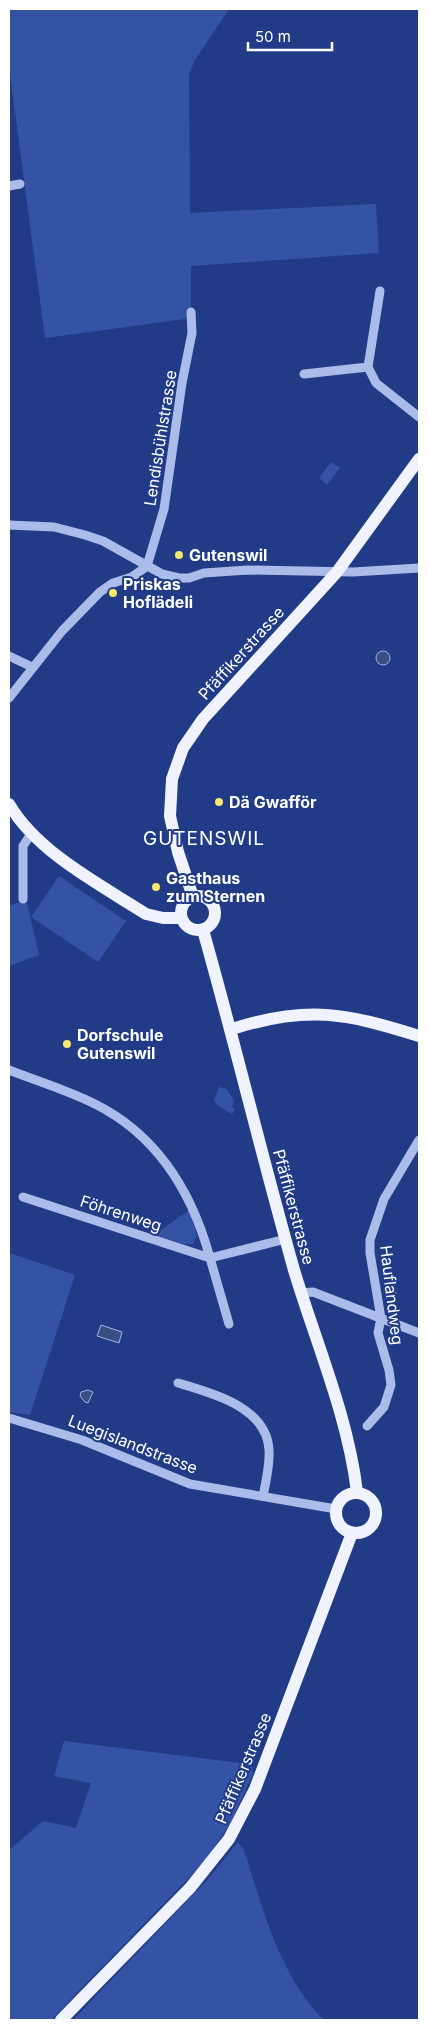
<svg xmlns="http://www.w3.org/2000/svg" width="428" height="2029" font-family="Inter,sans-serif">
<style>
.green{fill:#3553a4}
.water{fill:#3a4d85;stroke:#a0b5eb}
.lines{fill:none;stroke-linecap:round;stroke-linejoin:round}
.minor{stroke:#acbcea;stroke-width:9}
.major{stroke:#f0f3fe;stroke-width:12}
.poi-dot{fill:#f6e86e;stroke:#223b87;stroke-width:2}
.labels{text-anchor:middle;stroke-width:4;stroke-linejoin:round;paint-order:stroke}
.street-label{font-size:16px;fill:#fff;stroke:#223b87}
.poi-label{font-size:16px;font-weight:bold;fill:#fff;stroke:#223b87;text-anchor:start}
.quarter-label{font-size:19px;letter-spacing:1px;fill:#fff;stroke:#223b87}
</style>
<rect width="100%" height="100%" fill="#223b87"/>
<path class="green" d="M9 9H229L195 60 189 74 190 213 376 204 379 253 191 266V312L185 319 45 338 9 67Z
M331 462 340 468 327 485 319 478Z
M59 876 126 921 98 962 31 917Z
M26 899 39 955 9 966V906Z
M219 1087 227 1089 234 1101 232 1107 235 1110 232 1114 217 1105 214 1100Z
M189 1210 197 1235 193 1244H184L158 1236 160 1231Z
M9 1253 75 1275 30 1415 9 1412Z
M64 1741 240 1763 252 1767 253 1774 230 1824 206 1860 51 2020H9V1850L43 1821 76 1828 91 1783 54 1776Z
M238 1842 244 1850C263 1909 279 1975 324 2020H73L210 1877Z"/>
<path class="water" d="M376 658a7 7 0 1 1 14 0a7 7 0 1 1-14 0Z
M393 1280 396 1294 391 1297 388 1295 386 1282Z
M101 1325 122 1332 119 1343 97 1336Z
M88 1390 93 1392 88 1403 85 1402 80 1396 81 1392Z"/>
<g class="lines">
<path class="minor" d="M9 186 20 184
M380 291 368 367 376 383 419 417
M304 374 368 367
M9 525 54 527 85 535 103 541 162 574 179 578H189L204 573 248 570 353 572 419 568
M147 566 164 509 182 383 192 333 191 312
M9 656 32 667
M9 698 62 631 100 592 113 583 132 577 147 566
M23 899V846L31 834
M9 1070C37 1081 67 1090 95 1104 157 1135 192 1192 210 1258L286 1239
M23 1197 210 1258 229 1324
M301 1293 313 1292 419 1333
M178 1383C212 1393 267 1407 269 1450 270 1465 266 1481 263 1496
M9 1418 82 1440 190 1484 336 1509
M367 1426 384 1407 391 1385 389 1370 378 1333 381 1318 370 1253V1240L384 1199 419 1140"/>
<path class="major" d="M9 804C37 852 99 884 146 914L163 918H181
M181 913a17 17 0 1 1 34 0a17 17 0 1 1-34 0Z
M193 897 178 852 170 816 172 779 183 748 203 719 337 572 419 459
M203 930C235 1043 262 1157 294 1270 316 1343 348 1416 357 1492
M232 1029C307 1005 346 1013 419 1036
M336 1513a20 20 0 1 1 40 0a20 20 0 1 1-40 0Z
M61 2020 190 1888 229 1839 255 1789 352 1533"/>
</g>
<g class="poi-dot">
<circle cx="179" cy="555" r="5"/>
<circle cx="113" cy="593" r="5"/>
<circle cx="219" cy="802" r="5"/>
<circle cx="156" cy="887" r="5"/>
<circle cx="67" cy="1044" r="5"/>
</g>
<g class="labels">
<g class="street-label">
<text transform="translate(160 438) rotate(-81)" y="6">Lendisbühlstrasse</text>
<text transform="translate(241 653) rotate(-48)" y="6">Pfäffikerstrasse</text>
<text transform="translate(294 1207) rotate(75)" y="6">Pfäffikerstrasse</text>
<text transform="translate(121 1213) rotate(18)" y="6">Föhrenweg</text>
<text transform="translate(392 1295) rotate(83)" y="6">Hauflandweg</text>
<text transform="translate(133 1444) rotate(21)" y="6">Luegislandstrasse</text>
<text transform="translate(243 1768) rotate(-67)" y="6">Pfäffikerstrasse</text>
</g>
<g class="poi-label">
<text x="189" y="561">Gutenswil</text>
<text x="123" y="590">Priskas<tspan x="123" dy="18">Hoflädeli</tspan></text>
<text x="229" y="808">Dä Gwafför</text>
<text x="166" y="884">Gasthaus<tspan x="166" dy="18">zum Sternen</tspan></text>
<text x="77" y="1041">Dorfschule<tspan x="77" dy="18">Gutenswil</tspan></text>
</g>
<g class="quarter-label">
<text x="204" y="845">GUTENSWIL</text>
</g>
</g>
<rect width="428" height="2029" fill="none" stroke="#ffffff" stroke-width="20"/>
<path d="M248 42v8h84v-8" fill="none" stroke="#ffffff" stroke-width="2.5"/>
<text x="255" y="42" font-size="15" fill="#ffffff" stroke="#223b87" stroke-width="4" paint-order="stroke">50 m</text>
</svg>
